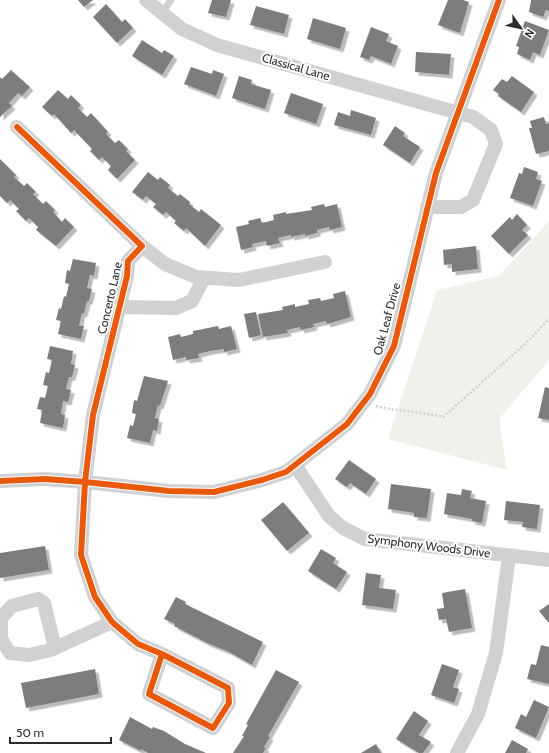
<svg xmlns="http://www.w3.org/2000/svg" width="549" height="753" font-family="Cabin,sans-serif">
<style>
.green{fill:#eef2eb}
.building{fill:#7d7d7d;filter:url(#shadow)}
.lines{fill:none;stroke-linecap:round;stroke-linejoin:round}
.path{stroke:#d1d1d1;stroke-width:2.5;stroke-dasharray:2 2;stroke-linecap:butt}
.lane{stroke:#d1d1d1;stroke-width:7}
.street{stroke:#d1d1d1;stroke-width:14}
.cycleway-casing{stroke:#fff;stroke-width:8}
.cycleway{stroke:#e8590c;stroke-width:6}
.labels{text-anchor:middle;stroke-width:4;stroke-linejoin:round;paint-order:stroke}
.street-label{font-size:12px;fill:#2c2c2c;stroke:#fff}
</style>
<defs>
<filter id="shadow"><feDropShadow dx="3.5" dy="3.5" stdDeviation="0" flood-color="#0004"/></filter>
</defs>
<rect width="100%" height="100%" fill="#fff"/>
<path class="green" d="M549 221V360L499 419 507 470 388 439 437 290 499 276Z"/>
<path class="building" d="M78 0H93L84 7Z
M212 0H231L226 17 208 13Z
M448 0H463L469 2 460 33 438 25Z
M531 0H549V11L546 10 543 17 529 12Z
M106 4 122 22 125 19 133 28 117 43 93 17Z
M256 6 289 15 284 34 250 25Z
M313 18 346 28 340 49 307 39Z
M525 21 549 30 540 55 533 52 530 60 517 54 519 47 516 46Z
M371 27 389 34 386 41 398 46 391 64 371 56 369 60 360 57Z
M142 40 162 53 164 50 174 56 162 75 132 56Z
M416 52 451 54 449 75 415 72Z
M191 67 212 74 213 70 224 74 216 96 184 84Z
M11 70 30 87 22 96 18 93 9 103 12 106 0 117V77L2 79Z
M239 76 252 80 251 84 271 90 265 109 232 98Z
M512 76 534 92 521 112 498 96 499 94 493 90 502 79 507 82Z
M58 90 68 99 71 95 81 105 78 108 87 117 91 113 108 132 106 134 115 143 119 140 128 149 126 151 135 160 117 179 108 170 111 166 102 157 99 160 90 151 92 149 74 130 71 133 54 114 52 116 42 107Z
M291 93 323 104 316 124 284 113Z
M351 110 376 118 371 135 334 125 338 112 350 116Z
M544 117 546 124 549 123V151L536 154 529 128H532L530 121Z
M395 126 405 133 403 136 420 147 410 163 383 145Z
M0 159 16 175 14 177 24 186 27 183 36 192 33 194 43 204 46 201 55 210 53 212 62 222 65 218 74 227 56 246 36 230 38 227 29 218 26 221 16 211 19 209 10 200 7 203 0 196Z
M524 167 538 172 536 179 542 181 533 206 510 198 519 173 522 174Z
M148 172 158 180 160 177 170 185 168 188 178 196 180 194 190 202 189 204 199 212 201 209 221 225 205 246 186 228 184 231 174 223 176 221 166 212 163 215 153 207 156 204 146 196 143 200 132 192Z
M324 204 325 207 337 204 342 227 330 230 329 227 317 230V233L305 236V234L291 237V235L278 238 280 243 267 246 266 241 252 244 253 247 241 250 236 227 249 224 248 221 260 218 262 223 274 220 273 215 286 212V214L312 210 311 207Z
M517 214 527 225 522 230 528 235 509 254 491 236 510 217 512 220Z
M476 246 478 269 452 272V264L444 265 443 250Z
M73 259 96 263 94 276 90 275 87 288 92 289 89 301H87L84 314 82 313 79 326H84L81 339 58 334 61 321 56 320 59 308 61 309 64 296 66 297 69 284 65 283 67 270 70 271Z
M345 291 351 317 327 324 326 321 313 324 314 327 301 330 300 327 287 330 288 333 263 337 258 314 283 310 282 307 295 304V307L309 304 308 300 320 298 321 301 334 298 333 294Z
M256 312 261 335 249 338 244 314Z
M218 326 219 329 231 326 237 349 224 352V349L210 351 198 354 199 358 186 360V357L173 360 168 337 180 334 181 337 193 334V331Z
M50 346 73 351 71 364 75 365 72 377H69L66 389 71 390 68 402 63 401 61 414 65 415 63 428 40 423 42 410 37 409 40 397 45 398 48 386 43 385 46 372 49 373 52 360 47 359Z
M144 376 168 381 160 406 158 405 155 418 159 419 157 431 153 430 150 443 127 438 130 425 133 426 136 414 132 413 134 400 137 401Z
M545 387 549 388V420L538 418Z
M349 460 376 479 366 494 350 483 347 487 335 479Z
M391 484 431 489 427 518 414 517V513L388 509Z
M462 489 472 491 470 498 486 501 482 523 472 521V519L444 514 447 493 461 495Z
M506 501 540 505 537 529 522 527 523 522 504 520Z
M283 502 309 533 287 551 261 520Z
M45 546 49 570 0 578V553Z
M321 549 336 558 333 563 347 572 336 589 308 571Z
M366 573 381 575 379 588 396 590 393 609 362 605Z
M465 589 472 628 449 632 446 619 439 620 437 609 444 608 442 593Z
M176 597 186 602 185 604 263 642 252 665 229 652 207 643 174 626 175 624 164 619Z
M549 604V622H548L539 611Z
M541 645 549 647V684L527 679 531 664 536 665Z
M442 664 459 670 453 687 459 689 454 703 431 695Z
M95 669 99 694 26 708 21 683Z
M276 670 299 682 268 736 270 737 264 747 266 748 263 753H233L244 736H242L248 725 246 724Z
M534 700 549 707 536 738 515 728 521 714 526 717Z
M414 711 428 721 419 735 431 742 423 753H419L396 739Z
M130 717 152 729 153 727 164 731 185 744 206 753H148L141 749V751L119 740Z
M512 740 528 749 526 753H505Z
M376 744 381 753H361Z"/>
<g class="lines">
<path class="path" d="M376 406C398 412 421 411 443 417L524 345 549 319"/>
<path class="lane" d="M162 13 171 0"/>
<path class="street" d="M146 0 182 29 217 45 473 117 491 130 496 144 473 200 461 207H427
M17 127 142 246 128 261 127 276 93 415 85 482 81 555 95 597 112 622 138 644 162 654 228 688 229 703 213 728 149 694 162 654
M142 246 165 264 196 277 239 280 325 262
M119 307 176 308 192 301 204 278
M295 465 329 516 343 528 365 539 549 560
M0 481 45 479 85 482 169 491 214 492 262 480 286 472 347 424 370 394 394 346 436 173 499 0
M55 648 44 603 38 599 12 606 1 618V639L10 653 29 655 51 650 112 622
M457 753 478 714 496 653 509 556"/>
<defs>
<path id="cycleway" d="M17 127 142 246 128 261 127 276 93 415 85 482 81 555 95 597 112 622 138 644 162 654 228 688 229 703 213 728 149 694 162 654
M0 481 45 479 85 482 169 491 214 492 262 480 286 472 347 424 370 394 394 346 436 173 499 0"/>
</defs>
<use href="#cycleway" class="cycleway-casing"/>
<use href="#cycleway" class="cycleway"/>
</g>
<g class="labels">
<g class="street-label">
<text transform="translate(296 67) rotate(16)" y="4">Classical Lane</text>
<text transform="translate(110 298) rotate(-77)" y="4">Concerto Lane</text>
<text transform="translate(387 319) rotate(-75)" y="4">Oak Leaf Drive</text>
<text transform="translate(429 546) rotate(7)" y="4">Symphony Woods Drive</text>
</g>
</g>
<g transform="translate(521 28) rotate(123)" stroke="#ffffff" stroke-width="3" paint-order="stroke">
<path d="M0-3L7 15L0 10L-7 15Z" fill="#2c2c2c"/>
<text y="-6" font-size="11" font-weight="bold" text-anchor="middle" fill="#2c2c2c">N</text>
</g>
<path d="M10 737v6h101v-6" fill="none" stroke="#2c2c2c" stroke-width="2"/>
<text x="16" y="737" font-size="12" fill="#2c2c2c" stroke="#ffffff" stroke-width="3" paint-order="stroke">50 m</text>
</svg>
